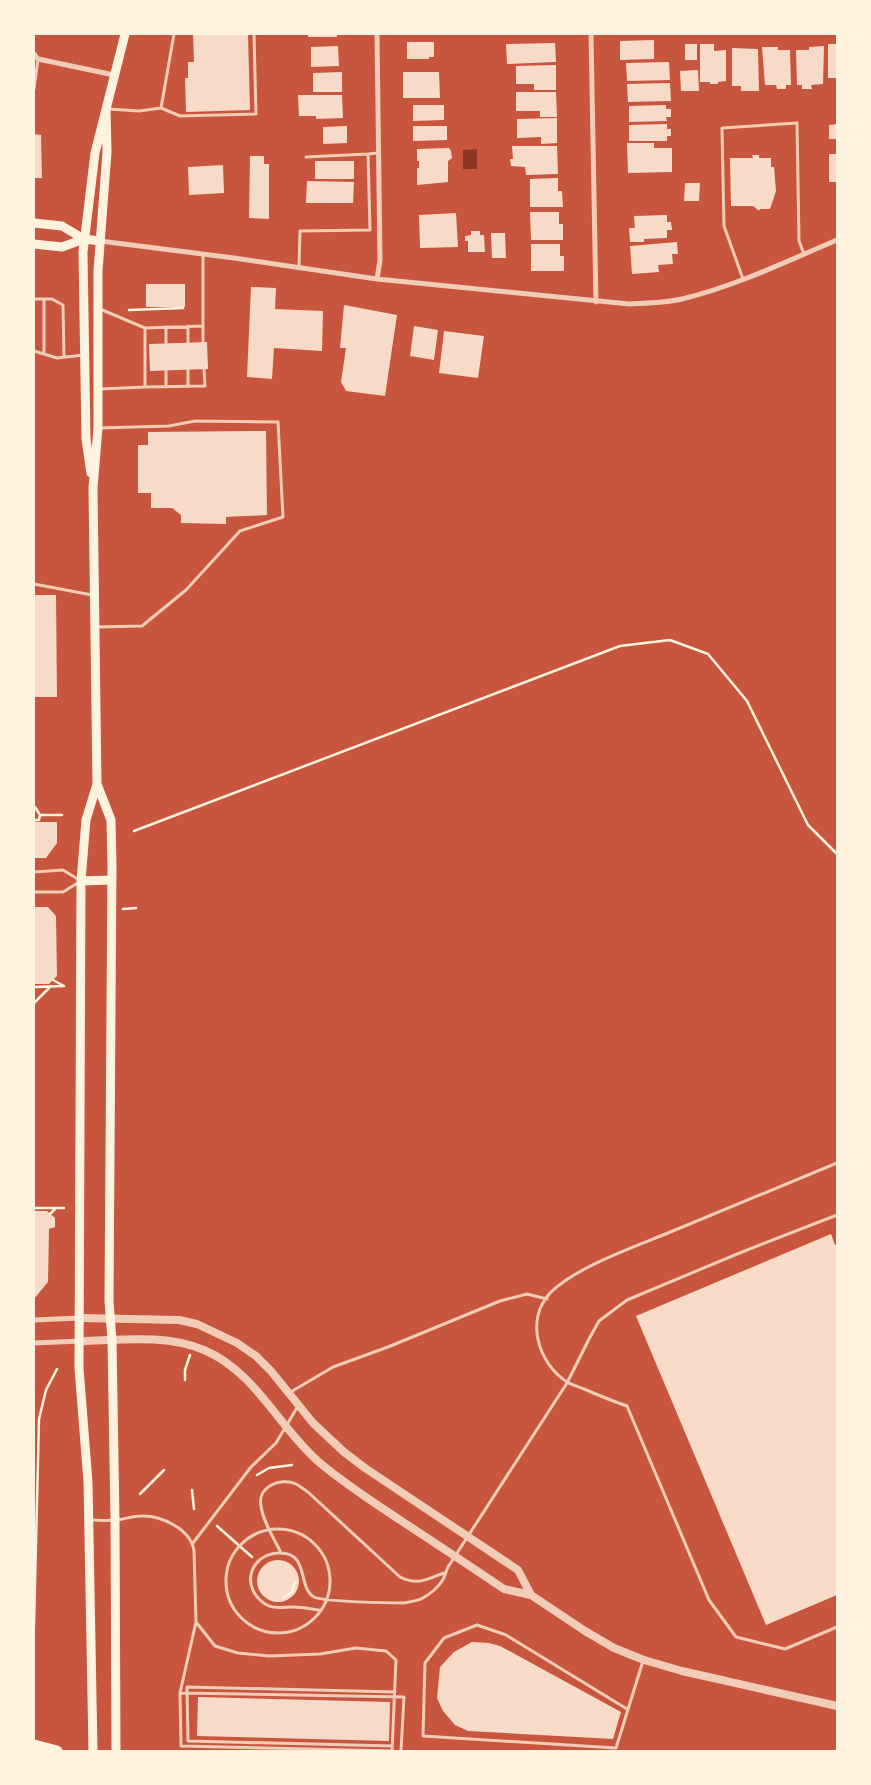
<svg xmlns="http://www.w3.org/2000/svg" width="871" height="1785" font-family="'Varela Round',sans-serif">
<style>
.water{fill:#8f3625}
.building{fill:#f7dbc8}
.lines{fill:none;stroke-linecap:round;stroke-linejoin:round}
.path{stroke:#fff3e0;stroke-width:2.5}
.service{stroke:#f1ccb7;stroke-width:3}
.minor{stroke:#f1ccb7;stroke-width:5}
.tertiary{stroke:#f1ccb7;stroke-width:8}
.secondary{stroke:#fff3e0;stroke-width:9}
.motorway{stroke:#fff3e0;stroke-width:11}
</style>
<rect width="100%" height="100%" fill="#c8553d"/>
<path class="water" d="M477 149V169H463V150Z"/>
<path class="building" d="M193 34H248L250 110 186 112 185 78H188V62H194Z
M308 34H337V37H308Z
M654 40V59L620 60V41Z
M407 42H434V57H429V59H407Z
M555 43 556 62 507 64 506 44Z
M685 44H697V60H685Z
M700 44H714V51L726 50V81L718 82V84H710V82H700Z
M828 44H837V78H828Z
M338 46 339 66 311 67V47Z
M824 46 823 84 811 85 812 89H802V85H797L796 50H809V47Z
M762 47H778V50H790L791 85H786V89H777L776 85H765Z
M732 48 758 49 759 91H741V86H732Z
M669 62 670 80 627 81 626 63Z
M556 65V90H534V84H516V66Z
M698 70 699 91H681L680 71Z
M342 72V92H313V73Z
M403 72H439L440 98H403Z
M670 83 671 101 628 102 627 84Z
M516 92H556L557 117H540V111H516Z
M298 95H342L343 118 316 119V116H299Z
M413 105H444V120L413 121Z
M666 105V109H671V117H666L667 121 629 122V106Z
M557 118V143L541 144V137L517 138V119Z
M667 124V129H671V136H667V141H629V125Z
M837 124V139H829V125Z
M347 126V143L323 144V127Z
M413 126H447V140L413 141Z
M34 134 41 135 42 178H34Z
M627 143H654V148H672V172L628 173Z
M512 146H557L558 174 526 175 525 167 511 166 510 159H513Z
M449 148 451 151 452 158 448 161V182L417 185V168H419V161H417V149Z
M829 154H837V182H829Z
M752 155H759V158H771V167H774L776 191 770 209H760V210H758L753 206H731L730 158H753Z
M250 156H264V164H269V219L249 218Z
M315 161H354V179H315Z
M223 165 224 193 189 195 188 167Z
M558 178V191H562L563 207H530V179Z
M307 181 354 182 353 203H306Z
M685 183H700L699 201H684Z
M530 212H559V224H563V240H531Z
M456 213 458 247 420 248 419 215Z
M667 215V222H671L672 230H667V238L644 239V242H630L629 228H635L634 216Z
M471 231H480V235H484L485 252H468V241H465V236L471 235Z
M491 233H505L506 258H492Z
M677 242 678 254H672L673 264 658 265 659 272 632 274 630 246Z
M531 244H560V256H564V271H531Z
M146 284H185V307H146Z
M251 287 276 288 275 309 323 311 322 351 274 348 272 379 247 377Z
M344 305 397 315 385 396 346 391 341 382 346 348H340Z
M414 326 438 330 434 360 410 356Z
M444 331 484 336 478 378 439 373Z
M207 342 208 369 150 371 149 344Z
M266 431 267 515 226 517V524L181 523V515L172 508H151V493H138V445H148V432Z
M34 595H56L57 697H34Z
M34 822H57V843L46 858H34Z
M34 907H48L56 916 57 976 49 984H34Z
M34 1211H47L55 1218V1227L49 1229 48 1282 34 1299Z
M831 1234 835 1245 837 1244V1595L766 1625 636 1316Z
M257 1581a21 21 0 1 1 42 0a21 21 0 1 1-42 0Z
M472 1642 489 1643 500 1646 621 1712 613 1739 468 1731 455 1725 443 1711 437 1698 440 1667 454 1652Z
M198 1697 390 1702 389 1741 197 1736Z"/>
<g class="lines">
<path class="path" d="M129 310 183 308
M35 807 40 815
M34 820H39L40 815H62
M134 831 620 646 670 640 708 654 747 701 808 825 837 854
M123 909 136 908
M34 987 64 986 53 980
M34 1003 51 986
M34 1208H64
M50 1214 55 1209
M185 1380V1370L190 1355
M257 1475 269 1468 292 1465
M192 1490 194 1509
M140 1494 164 1470
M217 1526 252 1557
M283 1598 292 1592 295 1582
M34 1625 39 1419 46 1390 57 1369"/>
<path class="service" d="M34 89 38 59
M161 108 180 116 256 114 254 34
M108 109 139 111 161 108 174 34
M368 154 378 153
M203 254V326
M299 267 300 231 370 230 368 154 306 157
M743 279 724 226 722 128 797 123 799 241 804 254
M34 299H52L63 305 64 357
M145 328 203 326V342
M188 342V326
M166 343V327
M34 351 57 358 84 355
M44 354V299
M188 370V386
M166 371V387
M145 387 205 386 204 369
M100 389 145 387V328L100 309
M34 584 92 595
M97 627 142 626 186 590 240 531 283 517 278 422 195 421 169 426 99 428
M34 872 63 870 81 881 63 892H34
M837 1163C781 1186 725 1209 668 1233 634 1247 576 1267 550 1293 525 1320 538 1363 567 1382 572 1385 579 1387 584 1389 598 1395 612 1401 627 1406L709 1600 736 1637 785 1649 837 1627
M289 1393 333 1367 388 1347 500 1301 527 1294 547 1299
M89 1520C99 1520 108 1521 117 1520 125 1519 133 1516 141 1516 161 1515 190 1529 194 1550L196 1622 180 1693 181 1746 394 1751
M226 1581a52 52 0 1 1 104 0a52 52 0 1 1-104 0Z
M193 1543 251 1467 276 1443 298 1406
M281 1553C274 1538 263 1522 261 1506 257 1487 280 1477 296 1484 300 1486 305 1490 309 1493L400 1577C418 1586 427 1579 444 1573
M319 1610C311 1609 302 1607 293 1607 284 1607 274 1609 267 1605 240 1590 248 1554 279 1553 310 1552 297 1587 314 1597 324 1602 390 1603 404 1603 410 1602 417 1601 423 1598 430 1594 438 1587 442 1581 445 1577 446 1571 448 1567L567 1383 589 1339 599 1321 627 1300 742 1252 837 1215
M196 1622 215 1646 238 1653 269 1656 320 1654 356 1648 386 1651 396 1660 392 1751
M180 1693 404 1697 401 1751
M627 1709 506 1635 477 1625 444 1638 425 1663 423 1736 616 1748 643 1661
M392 1746 188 1741 187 1687 395 1692"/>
<path class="minor" d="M377 34 380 260 377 279
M591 34 596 302
M34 54 38 59 114 75
M100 241 234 258 377 279 629 304C647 303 665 303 682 299 736 286 787 261 837 240
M34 1320 80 1318
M34 1343 81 1341"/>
<path class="tertiary" d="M81 1318 179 1320 197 1324 237 1343 256 1356 271 1371 313 1423 344 1452 365 1468 518 1570 531 1595
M81 1341C121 1340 166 1334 204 1350 256 1372 279 1428 320 1463 345 1484 373 1502 400 1520 435 1543 470 1566 504 1589L531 1595 585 1631 614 1648 644 1660 682 1671 837 1706"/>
<path class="secondary" d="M34 223 62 226 84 239 100 241
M34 244 62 247 84 239
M91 473 86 439 83 252 95 153 125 34
M97 784 111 820 112 865 109 1301 112 1340 115 1520 116 1751
M81 881 112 880
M93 1751 88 1482 79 1368 81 881 86 820 97 784 93 488 98 428V271L107 152 106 109"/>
<path class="motorway" d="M34 1745 57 1751"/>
</g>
<rect width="871" height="1785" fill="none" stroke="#fff3e0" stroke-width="70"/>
</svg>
